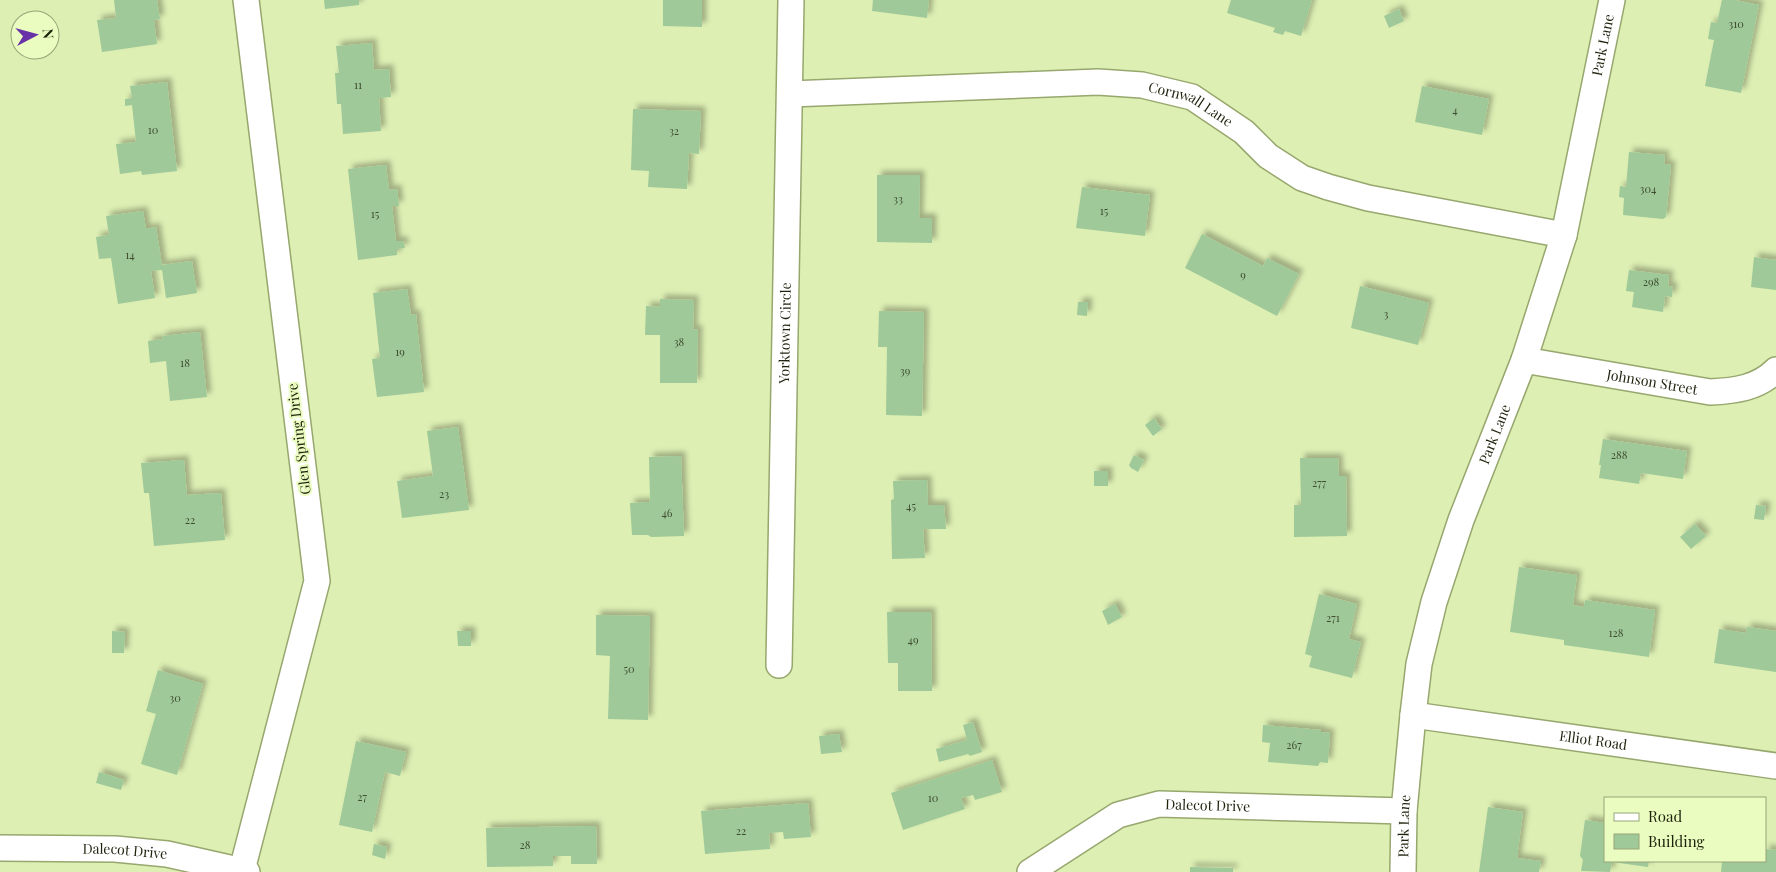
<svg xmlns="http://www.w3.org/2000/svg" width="1776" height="872" font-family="'Playfair Display',serif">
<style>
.building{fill:#9fc999;filter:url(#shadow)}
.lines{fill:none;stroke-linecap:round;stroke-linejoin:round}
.minor-casing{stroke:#97a76e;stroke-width:28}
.minor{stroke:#fff;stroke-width:25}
.labels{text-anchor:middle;stroke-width:4;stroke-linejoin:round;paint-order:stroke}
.number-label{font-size:11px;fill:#3e4c30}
.street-label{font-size:14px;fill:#1e230d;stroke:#eafcc0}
</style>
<defs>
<filter id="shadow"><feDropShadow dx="4.5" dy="-4.5" stdDeviation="2.5" flood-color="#0004"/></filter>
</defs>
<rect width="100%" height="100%" fill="#ddefb3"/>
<path class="building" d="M114 0H157L160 19 154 20 157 44 102 52 97 20 116 18Z
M324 0H359V5L325 9Z
M663 0H702V27L663 26Z
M873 0H929L927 18 872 11Z
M1231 0H1312L1301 36 1285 31 1283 35 1273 32 1275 28 1227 13Z
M1722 0H1735L1759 5 1741 93 1705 86 1714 40 1708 39 1711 22 1717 23Z
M1399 9 1404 21 1389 28 1384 16Z
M372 43 374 70 389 69 391 97 379 98 381 131 343 134 341 104H337L335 73H339L336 46Z
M167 82 177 171 142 175 141 171 120 174 116 144 136 142 132 105 125 106V99L132 98 130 86Z
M1422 86 1489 99 1482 135 1415 122Z
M633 109 701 111 699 154 689 153 687 189 648 187 649 171 631 170Z
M1629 152 1665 155 1664 164 1671 165 1666 217 1663 219 1623 215 1624 198 1619 197 1620 186 1626 187Z
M386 165 389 190 397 189 399 206H392L396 241H403L405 248 397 249V255L358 260 348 169Z
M877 175H920L919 218H932V243L877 242Z
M1082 187 1150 195 1145 236 1076 228Z
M143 211 146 229 156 227 162 265 192 261 197 293 166 298 162 270 151 271 155 298 118 304 111 258 99 259 96 237 109 235 106 216Z
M1202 234 1263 266 1267 258 1299 274 1277 316 1185 268Z
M1754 257 1776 260V290L1751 287Z
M1629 270 1669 275 1668 286 1673 287 1672 297 1665 296 1663 312 1632 307 1634 292 1626 291Z
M1360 286 1429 303 1418 345 1351 328Z
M407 289 411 315 416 314 424 392 377 397 372 359 380 358 373 293Z
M660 299 694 300 693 330 698 329 697 383H660V335H645L646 306 660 307Z
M1078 302H1088L1087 316 1077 315Z
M879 311 924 312 922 416 886 415 887 347H878Z
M200 332 207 397 170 401 166 361 150 363 148 341 163 339 162 336Z
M1154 418 1162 429 1153 436 1145 425Z
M458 427 469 510 402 518 397 481 433 476 427 431Z
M1603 439 1687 451 1683 479 1641 473 1639 484 1599 478 1601 465H1599Z
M1134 455 1144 460 1138 472 1131 468 1129 465Z
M681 456 684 536 651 537 648 535H632L630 503 650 502 649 457Z
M1300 458H1338L1339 476H1346L1347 536 1294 537V505H1301Z
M184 460 187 495 221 493 225 540 154 546 149 493H144L141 463Z
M1094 471H1108V486H1094Z
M927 480 928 505H944L946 529H923L925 558 892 559 891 500 894 499 893 481Z
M1756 505 1766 506 1764 520 1754 519Z
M1695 524 1706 536 1691 549 1680 537Z
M1519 567 1577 575 1573 605 1584 607 1585 600 1655 610 1649 657 1564 645V640L1510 632Z
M1319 594 1357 604 1349 639 1361 642 1352 678 1309 667 1312 656 1305 654Z
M1115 604 1122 617 1108 625 1102 611Z
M887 612H931L932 691H898V663H888Z
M596 615 650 616 648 720 608 719 610 656 596 655Z
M1747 627 1776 631V672L1714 663 1719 629 1746 633Z
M112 631 125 632 124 653H112Z
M457 631H471V646H458Z
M158 670 203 684 177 775 141 764 156 714 146 711Z
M973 722 982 752 970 756 968 754 939 762 936 749 967 740 963 725Z
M1263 725 1321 730V732L1330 733 1328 763 1320 762 1318 766 1268 762 1270 743 1262 742Z
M839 734 842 752 821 754 819 736Z
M356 741 406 752 400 776 385 772 372 832 339 825Z
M992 760 1002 792 975 800 973 795 961 798 965 809 903 830 891 793Z
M99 772 124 780 121 790 96 783Z
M808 803 811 837 784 839 783 832 769 833 770 849 705 854 701 811Z
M1488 807 1523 812 1517 858 1541 861 1539 872H1479Z
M1585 820 1605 823V861H1649L1648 867 1612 862 1610 872 1581 871 1583 860 1580 856Z
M596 826 597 864H571V856H553V866L487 867 486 828Z
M374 844 387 847 385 859 372 855Z
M1765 849 1776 850V872H1721L1722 861H1765Z
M1190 867 1233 868V872H1190Z"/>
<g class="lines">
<defs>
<g id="minor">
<path id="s1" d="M790 94 1098 82 1142 85 1192 97 1244 132 1268 156 1302 178 1328 187 1368 198 1564 235"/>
<path id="s2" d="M1524 360 1710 392C1735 391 1758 388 1776 370"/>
<path id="s3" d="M779 665 791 0"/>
<path id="s4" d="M1413 715 1776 766"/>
<path id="s5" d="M0 848 115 849 167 854 247 872"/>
<path d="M242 870 317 581 246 0"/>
<path id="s6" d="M1030 872 1118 815 1159 804 1404 811"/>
<path id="s7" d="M1403 872 1404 811 1413 715 1419 664 1434 602 1461 520 1524 360 1564 235 1612 0"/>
</g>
</defs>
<use href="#minor" class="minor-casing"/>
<use href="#minor" class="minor"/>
</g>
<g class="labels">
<g class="number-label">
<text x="1736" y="28">310</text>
<text x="358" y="89">11</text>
<text x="1455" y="114">4</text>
<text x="153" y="134">10</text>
<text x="674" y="135">32</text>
<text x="1648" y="193">304</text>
<text x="898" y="203">33</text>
<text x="1104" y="215">15</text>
<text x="375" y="218">15</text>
<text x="130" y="259">14</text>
<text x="1243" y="279">9</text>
<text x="1651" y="286">298</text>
<text x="1386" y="318">3</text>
<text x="679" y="346">38</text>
<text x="400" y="356">19</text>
<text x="185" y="367">18</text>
<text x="905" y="375">39</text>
<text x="1619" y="459">288</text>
<text x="1319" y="487">277</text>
<text x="444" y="498">23</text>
<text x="911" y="510">45</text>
<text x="667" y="517">46</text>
<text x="190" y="524">22</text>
<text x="1333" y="622">271</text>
<text x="1616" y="637">128</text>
<text x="913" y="644">49</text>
<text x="629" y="673">50</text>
<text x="175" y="702">30</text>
<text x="1294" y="749">267</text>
<text x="362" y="801">27</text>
<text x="933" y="802">10</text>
<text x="741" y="835">22</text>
<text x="525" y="849">28</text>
</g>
<g class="street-label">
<text dy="5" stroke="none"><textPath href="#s7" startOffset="856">Park Lane</textPath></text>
<text dy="5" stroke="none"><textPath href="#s1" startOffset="405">Cornwall Lane</textPath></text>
<text dy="5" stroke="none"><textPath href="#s3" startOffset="332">Yorktown Circle</textPath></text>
<text dy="5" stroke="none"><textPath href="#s2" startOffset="130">Johnson Street</textPath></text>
<text dy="5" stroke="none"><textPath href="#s7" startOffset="451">Park Lane</textPath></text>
<text transform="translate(299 439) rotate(-97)" y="5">Glen Spring Drive</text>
<text dy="5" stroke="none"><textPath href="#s4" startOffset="182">Elliot Road</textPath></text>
<text dy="5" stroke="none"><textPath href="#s6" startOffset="196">Dalecot Drive</textPath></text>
<text dy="5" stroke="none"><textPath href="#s7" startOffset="46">Park Lane</textPath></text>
<text dy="5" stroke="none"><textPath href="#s5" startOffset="125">Dalecot Drive</textPath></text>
</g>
</g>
<rect x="1604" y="797" width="162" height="65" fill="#eafcc0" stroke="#98a578"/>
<rect x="1614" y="813" width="25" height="8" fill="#ffffff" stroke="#98a578"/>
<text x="1648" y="822" font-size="15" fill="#1e230d">Road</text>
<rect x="1614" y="834" width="25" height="15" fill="#9fc999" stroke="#98a578"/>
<text x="1648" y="847" font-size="15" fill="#1e230d">Building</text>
<g transform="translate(35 35) rotate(84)"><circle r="24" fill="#eafcc0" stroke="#98a578"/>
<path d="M0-4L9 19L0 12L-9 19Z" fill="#6931a7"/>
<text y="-8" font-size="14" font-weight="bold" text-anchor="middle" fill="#1e230d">N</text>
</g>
</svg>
